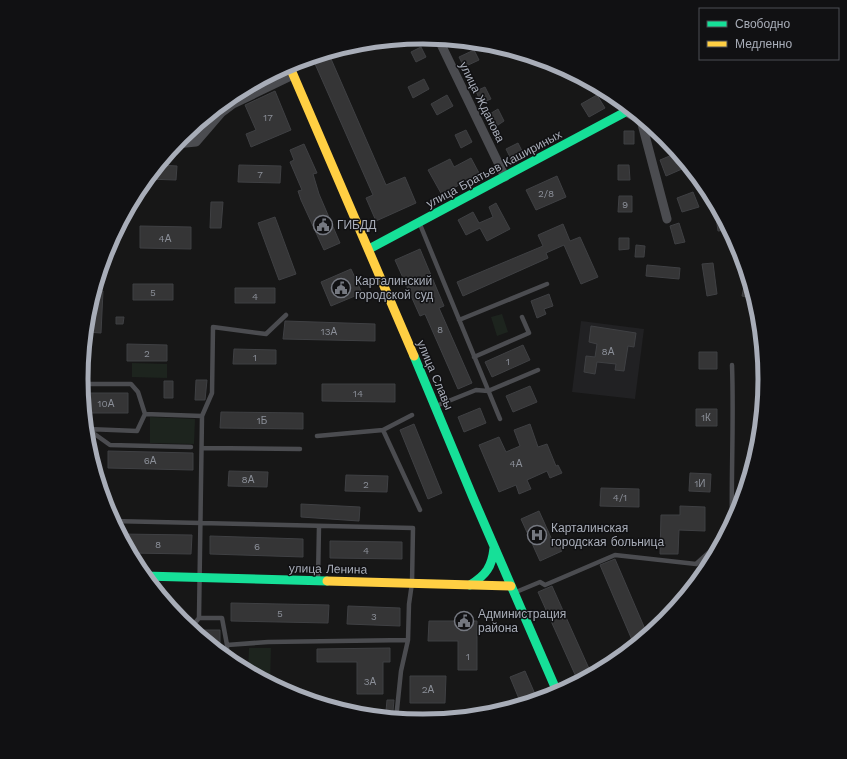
<svg xmlns="http://www.w3.org/2000/svg" width="847" height="759" font-family="'Work Sans',sans-serif">
<style>
.built{fill:#212123}
.green{fill:#1d241e}
.building{fill:#353536;stroke:#3f4043}
.lines{fill:none;stroke-linecap:round;stroke-linejoin:round}
.lane{stroke:#4b4c50;stroke-width:4.5}
.street{stroke:#4b4c50;stroke-width:9}
.fast{stroke:#16e098;stroke-width:9}
.slow{stroke:#ffcf43;stroke-width:9}
.labels{text-anchor:middle;stroke-width:3;stroke-linejoin:round;paint-order:stroke}
.number-label{font-size:10px;fill:#8b8f98}
.street-label{font-size:12px;fill:#a8adb8;stroke:#111113}
.poi-label{font-size:12px;fill:#a8adb8;stroke:#111113;text-anchor:start}
.rim{fill:none;stroke:#a8adb8;stroke-width:5}
</style>
<rect width="100%" height="100%" fill="#171717"/>
<path class="built" d="M581 321 644 329 635 399 572 392Z"/>
<path class="green" d="M502 314 508 332 497 336 491 317Z
M132 363 167 364V378L132 377Z
M150 417 195 419 194 444 150 443Z
M249 648H271L270 684 248 672Z"/>
<path class="building" d="M421 47 426 57 416 62 411 52Z
M474 50 479 60 464 67 459 57Z
M328 52 386 185 405 177 416 203 376 221 366 198 373 195 312 57Z
M424 79 429 89 413 98 408 87Z
M485 87 491 99 481 103 476 91Z
M275 91 291 130 251 147 246 134 256 130 245 105Z
M447 95 453 106 437 115 431 104Z
M597 95 605 108 589 117 581 104Z
M498 109 504 121 495 127 488 115Z
M466 130 472 142 461 148 455 135Z
M624 131H634V144H624Z
M518 143 522 151 510 157 506 149Z
M304 144 317 173 313 174 319 194 340 243 324 250 301 200 298 191 302 190 290 162 294 160 290 150Z
M672 155 676 164 679 162 682 169 666 176 660 160Z
M471 158 479 173 442 195 428 170 450 159 454 167Z
M159 165 177 166 176 180 147 179Z
M239 165 281 166 280 183 238 182Z
M618 165H629L630 180H618Z
M557 176 566 197 536 210 526 190Z
M693 192 699 207 682 212 677 198Z
M619 196H632V212H618Z
M211 202H223L221 228H210Z
M496 203 510 229 487 241 480 228 466 235 458 220 473 212 479 223 493 217 489 207Z
M723 216 727 230 718 231 716 217Z
M275 217 296 274 279 280 258 223Z
M679 223 685 242 675 244 670 226Z
M563 224 570 241 580 237 598 277 581 284 564 245 546 253 548 258 463 296 457 282 543 246 538 235Z
M140 226 191 227V249L140 248Z
M619 238H629V249L619 250Z
M636 245 645 246 644 257H635Z
M420 249 444 306 439 308 472 383 458 389 425 314 420 316 395 260Z
M713 263 717 294 707 296 702 264Z
M647 265 680 268 679 279 646 276Z
M351 269 362 293 331 306 321 282Z
M747 272 755 299 742 296Z
M133 284H173V300H133Z
M235 288H275V303H235Z
M94 291H103L101 333 86 332 88 312Z
M549 294 553 306 544 309 546 314 537 318 531 301Z
M116 317H124L123 324H116Z
M285 321 375 324V341L283 339Z
M591 326 636 333 634 347 628 346 624 371 615 370 616 364 597 362 595 374 584 372 586 356 595 357 597 344 589 342Z
M127 344 167 345V361H127Z
M523 345 530 360 492 377 485 362Z
M234 349 276 350V364H233Z
M699 352H717V369H699Z
M196 380H207L205 400H195Z
M164 381H173V398H164Z
M322 384H395V402L322 401Z
M530 386 537 402 513 412 506 396Z
M82 393H128V413H84Z
M480 408 486 423 464 432 458 417Z
M696 409H717V426H696Z
M221 412 303 413V429L220 428Z
M414 424 442 493 428 499 400 430Z
M530 424 538 447 547 444 556 466 558 465 562 473 550 478 547 471 527 480 531 489 519 494 516 485 499 492 479 445 499 437 506 452 520 446 514 430Z
M108 451 193 453V470L108 468Z
M229 471 268 472 267 487 228 486Z
M690 473 711 474 710 492 689 491Z
M346 475 388 476 387 492 345 491Z
M601 488 639 489V507L600 506Z
M301 504 360 507 359 521 301 517Z
M680 506 705 507V531L679 530 678 554H660L661 515H680Z
M539 511 553 542 557 540 562 551 540 561 521 519Z
M120 534 192 535 191 554 130 553Z
M210 536 303 539V557L210 554Z
M330 541 402 542V559L330 558Z
M615 559 648 636 635 647 600 565Z
M552 586 591 673 577 679 538 592Z
M231 603 329 605 328 623 231 621Z
M348 606 400 608V626L347 624Z
M429 621H477V670H458V641H428Z
M203 630H220V654L202 639Z
M390 648V662H383V694H357V662H317V649Z
M525 671 538 701 522 706 510 677Z
M410 676H446L445 703H410Z
M387 700H394L393 711H386Z"/>
<g class="lines">
<path class="lane" d="M419 222 500 419
M459 320 547 284
M474 357 529 333 522 317
M81 384H131L138 392 145 414
M436 406 476 390 488 391 538 370
M202 416 212 393 213 327 266 334 286 315
M88 429 137 431 145 414 202 416 199 618 190 629
M89 430 110 445 191 447
M383 430 420 510
M317 436 383 430 412 415
M202 448 300 449
M112 521 413 528 412 583 409 604 408 640 401 671 396 719
M732 526C731 472 734 419 732 365
M318 580 319 526
M516 592 540 582 545 585 615 555 696 564 725 538
M199 618H222L227 645V659
M227 645 268 642 408 640"/>
<path class="street" d="M438 38 505 177
M619 99 626 112 641 120 667 219
M176 144 196 142 221 113 233 104 293 75"/>
<path class="fast" d="M369 249 631 109
M414 356 474 500 558 694
M144 576 327 581
M470 585C486 575 492 567 494 548"/>
<path class="slow" d="M289 65 414 356
M327 581 511 586"/>
</g>
<defs>
<symbol id="civic-ring" viewBox="-11 -11 22 22"><circle r="9.5" fill="#111113" stroke="#757880" stroke-width="1.5"/><path d="M-.6-6.5H3V-4.5H.6V-3L4-1V1h2V6H-6V1h2V-1L-.6-3ZM-1.2 2.5V6h2.4V2.5Z" fill="#757880"/></symbol>
<symbol id="hospital-ring" viewBox="-11 -11 22 22"><circle r="9.5" fill="#111113" stroke="#757880" stroke-width="1.5"/><path d="M-5-5h3v3.5h4V-5h3V5h-3V1.5h-4V5h-3Z" fill="#757880"/></symbol>
</defs>
<g fill-rule="evenodd">
<use href="#civic-ring" x="312" y="214" width="22" height="22"/>
<use href="#civic-ring" x="330" y="277" width="22" height="22"/>
<use href="#hospital-ring" x="526" y="524" width="22" height="22"/>
<use href="#civic-ring" x="453" y="610" width="22" height="22"/>
</g>
<g class="labels">
<g class="number-label">
<text x="268" y="121">17</text>
<text x="260" y="178">7</text>
<text x="546" y="197">2/8</text>
<text x="625" y="208">9</text>
<text x="165" y="242">4А</text>
<text x="153" y="296">5</text>
<text x="255" y="300">4</text>
<text x="440" y="333">8</text>
<text x="329" y="335">13А</text>
<text x="608" y="355">8А</text>
<text x="147" y="357">2</text>
<text x="255" y="361">1</text>
<text x="508" y="365">1</text>
<text x="358" y="397">14</text>
<text x="106" y="407">10А</text>
<text x="706" y="421">1К</text>
<text x="262" y="424">1Б</text>
<text x="150" y="464">6А</text>
<text x="516" y="467">4А</text>
<text x="248" y="483">8А</text>
<text x="700" y="487">1И</text>
<text x="366" y="488">2</text>
<text x="620" y="501">4/1</text>
<text x="158" y="548">8</text>
<text x="257" y="550">6</text>
<text x="366" y="554">4</text>
<text x="280" y="617">5</text>
<text x="374" y="620">3</text>
<text x="468" y="660">1</text>
<text x="370" y="685">3А</text>
<text x="428" y="693">2А</text>
</g>
<g class="street-label">
<text transform="translate(482 102) rotate(64)" y="4">улица Жданова</text>
<text transform="translate(494 169) rotate(-28)" y="4">улица Братьев Кашириных</text>
<text transform="translate(435 375) rotate(67)" y="4">улица Славы</text>
<text transform="translate(328 569) rotate(1)" y="4">улица Ленина</text>
</g>
<g class="poi-label">
<text x="337" y="229">ГИБДД</text>
<text x="355" y="285">Карталинский<tspan x="355" dy="14">городской суд</tspan></text>
<text x="551" y="532">Карталинская<tspan x="551" dy="14">городская больница</tspan></text>
<text x="478" y="618">Администрация<tspan x="478" dy="14">района</tspan></text>
</g>
</g>
<path d="M0 0H847V759H0ZM88 379a335 335 0 1 1 670 0a335 335 0 1 1-670 0Z" fill="#111113" fill-rule="evenodd"/>
<path class="rim" d="M88 379a335 335 0 1 1 670 0a335 335 0 1 1-670 0Z"/>
<rect x="699" y="8" width="140" height="52" fill="#111113" stroke="#4d4f55"/>
<rect x="707" y="21" width="20" height="6" fill="#16e098" stroke="#4d4f55"/>
<text x="735" y="28" font-size="12" fill="#a8adb8">Свободно</text>
<rect x="707" y="41" width="20" height="6" fill="#ffcf43" stroke="#4d4f55"/>
<text x="735" y="48" font-size="12" fill="#a8adb8">Медленно</text>
</svg>
